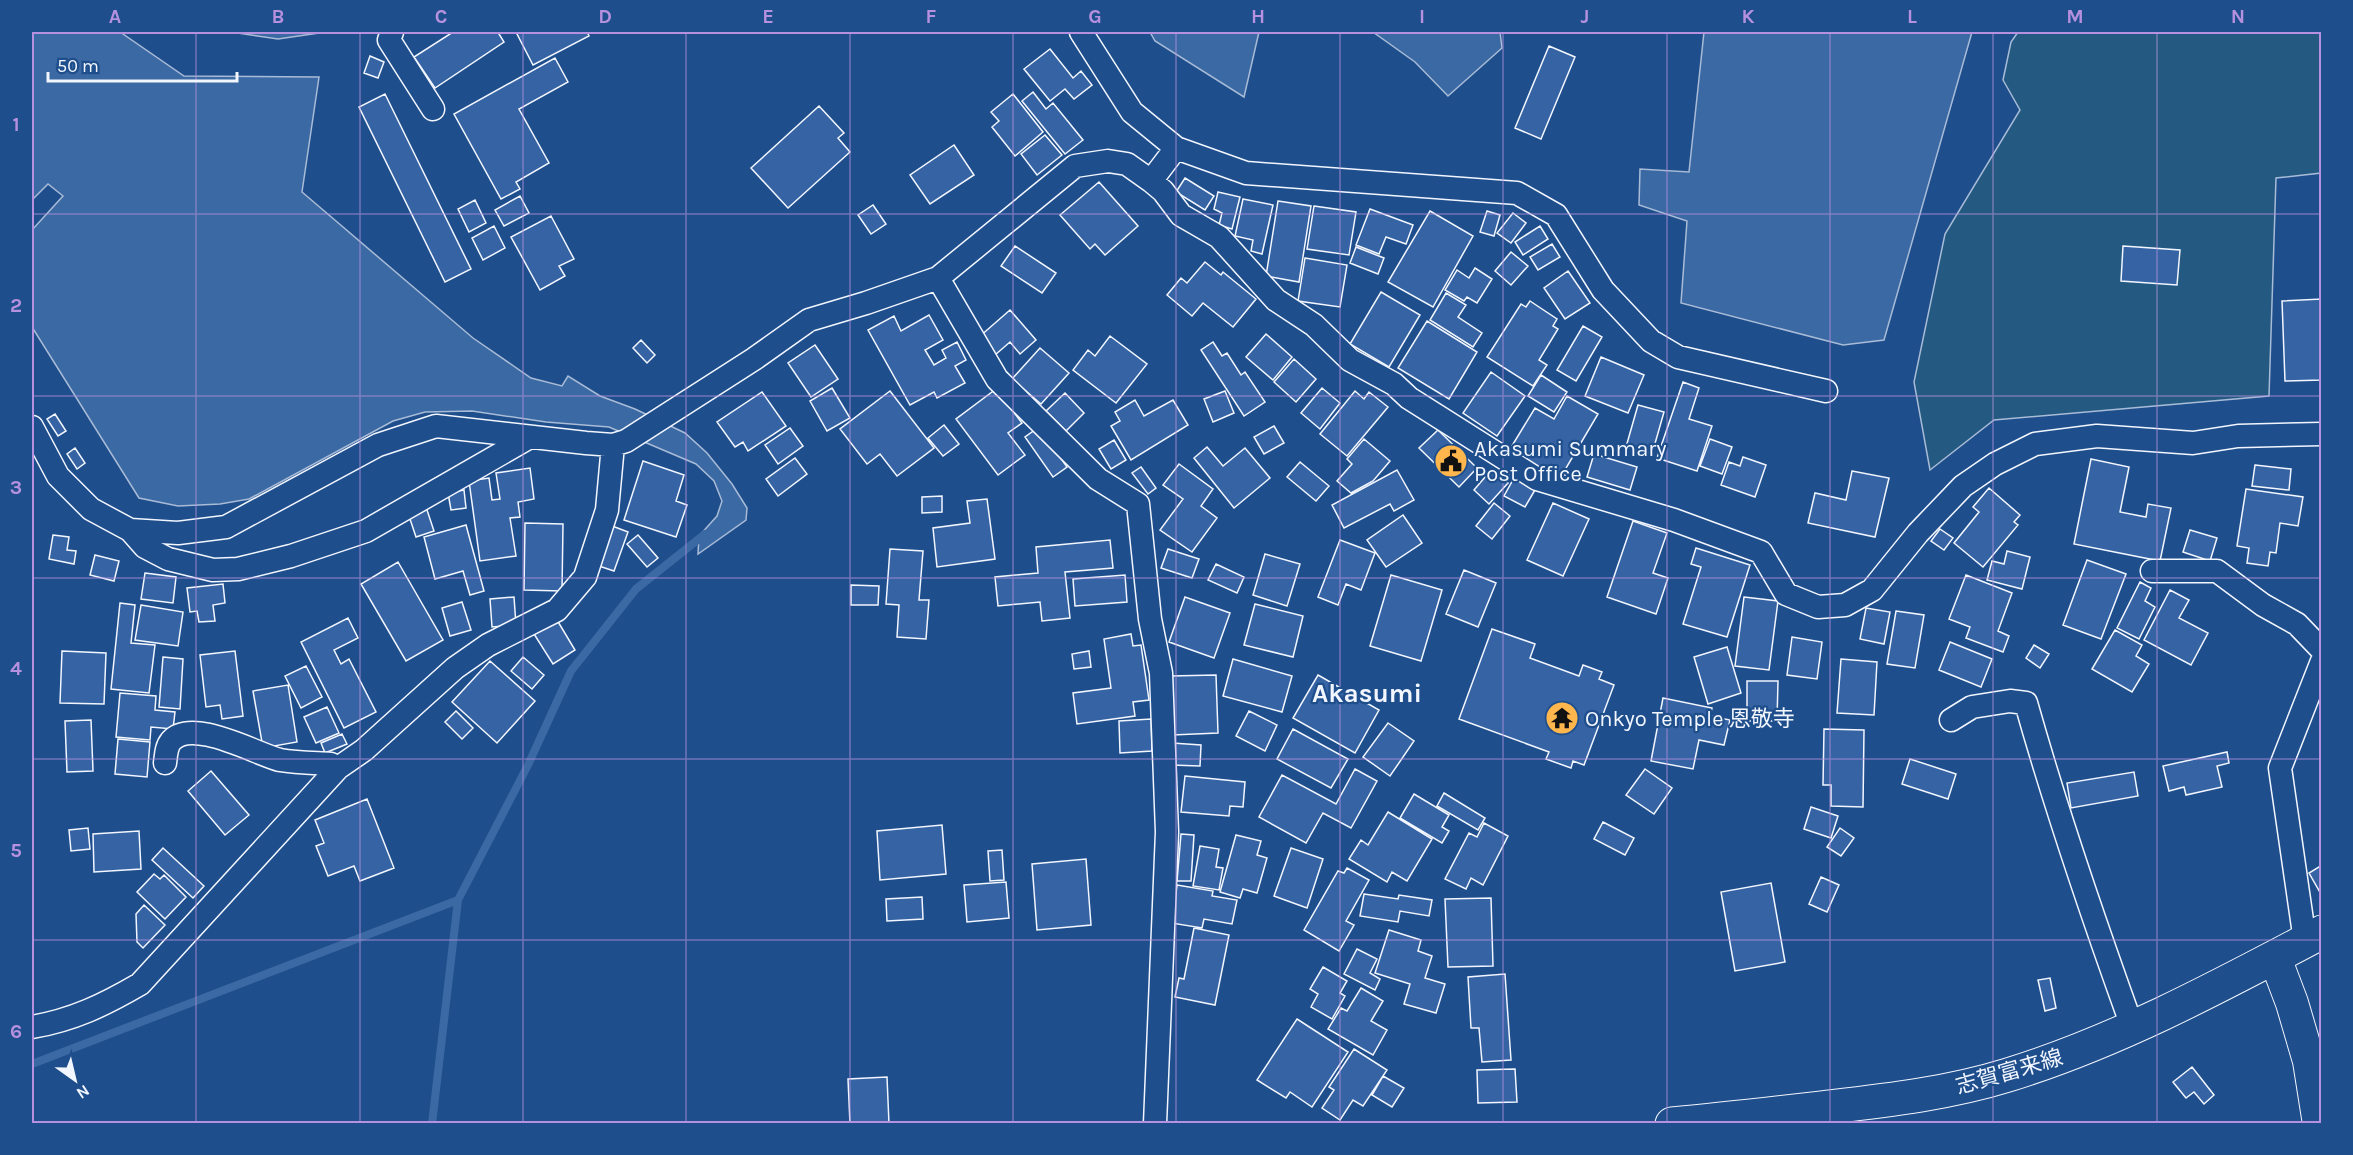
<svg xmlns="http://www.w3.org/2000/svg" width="2353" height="1155" font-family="Karla,'Noto Sans JP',sans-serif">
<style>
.green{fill:#245a82;stroke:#a8bbd7;stroke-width:1.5}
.water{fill:#3b69a3;stroke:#a8bbd7;stroke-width:1.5}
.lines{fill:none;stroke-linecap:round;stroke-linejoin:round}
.stream{stroke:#3b69a3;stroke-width:8}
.building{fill:#3563a3;stroke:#f2f6ff;stroke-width:1.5}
.street-casing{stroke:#f2f6ff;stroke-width:25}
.secondary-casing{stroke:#f2f6ff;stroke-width:34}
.primary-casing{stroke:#f2f6ff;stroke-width:35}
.street{stroke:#1f4e8c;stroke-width:22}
.secondary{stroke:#1f4e8c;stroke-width:32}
.primary{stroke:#1f4e8c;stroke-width:33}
.grid{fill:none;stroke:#b691df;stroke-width:1.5;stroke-opacity:0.55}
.labels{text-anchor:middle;stroke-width:4.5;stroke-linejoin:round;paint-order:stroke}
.poi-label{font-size:22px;fill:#f2f6ff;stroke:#1f4e8c;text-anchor:start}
.street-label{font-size:22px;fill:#f2f6ff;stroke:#1f4e8c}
.quarter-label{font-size:26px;font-weight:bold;fill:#f2f6ff;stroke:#1f4e8c}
.neatline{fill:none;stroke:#b691df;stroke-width:2}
.grid-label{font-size:20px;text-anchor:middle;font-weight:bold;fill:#b691df}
</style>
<rect width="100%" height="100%" fill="#1f4e8c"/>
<path class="green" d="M2018 32H2321V173L2276 178 2269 396 1994 420 1930 470 1914 382 1945 234 2020 110 2003 80 2011 42Z"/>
<path class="water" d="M32 32H120L184 76 319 77 302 192 473 338 531 378 562 386 568 376 600 396 635 409 685 433 707 453 732 484 747 508 746 520 698 554 699 536 717 516 722 501 714 481 696 464 609 427 546 422 472 411 425 412 393 421 249 499 220 504 178 506 139 498 32 327V230L63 196 48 184 32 200Z
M231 32H326L278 39Z
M1150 32H1259L1244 97 1155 41Z
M1373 32H1500L1502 48 1448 96 1415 62Z
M1704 32H1972L1884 340 1843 345 1681 303 1687 221 1639 205 1640 169 1689 172Z"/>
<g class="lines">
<path class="stream" d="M32 1064 458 900
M432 1124 458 900 528 765 571 671 636 589 705 534"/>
</g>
<path class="building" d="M453 32H503L499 34 504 42 435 88 414 57Z
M516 32H587L589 36 533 65Z
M1549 46 1575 57 1541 139 1515 128Z
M1050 49 1073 78 1081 71 1092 85 1074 99 1065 89 1050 101 1024 69Z
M370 56 384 62 378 78 364 73Z
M555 58 568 82 519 109 549 163 516 182 520 189 501 199 454 114Z
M1033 92 1046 109 1053 103 1083 140 1065 154 1022 101Z
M385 94 471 269 445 282 359 107Z
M1013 94 1043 132 1015 156 992 127 999 121 991 112Z
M819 106 844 133 838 138 850 152 788 208 751 168Z
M1045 135 1062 155 1037 175 1021 154Z
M954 145 974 175 930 204 910 175Z
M1185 178 1214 196 1205 210 1176 192Z
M1099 182 1138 226 1105 255 1095 244 1090 249 1060 215Z
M1218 192 1240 197 1232 229 1219 225 1222 213 1214 209Z
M520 196 529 213 504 226 495 210Z
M1243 199 1273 205 1262 254 1251 251 1253 240 1235 236Z
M475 200 486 223 469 232 458 209Z
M1278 201 1311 206 1299 282 1266 276Z
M873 205 886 224 871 234 858 215Z
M1314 206 1356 212 1349 255 1307 249Z
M1370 209 1413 225 1406 244 1386 237 1379 254 1356 245Z
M1430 211 1473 236 1433 307 1388 282Z
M1487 211 1500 215 1494 236 1480 232Z
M1513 213 1526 223 1511 243 1497 233Z
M551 216 574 259 559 266 565 276 540 290 511 237Z
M494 226 505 248 483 260 472 238Z
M1540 226 1548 239 1523 255 1515 242Z
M1552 244 1560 257 1538 270 1530 257Z
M1015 246 1056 273 1042 293 1001 266Z
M2123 246 2180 250 2177 285 2121 281Z
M1356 247 1384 258 1378 274 1350 263Z
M1511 252 1528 266 1511 285 1495 271Z
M1305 258 1347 265 1340 307 1298 301Z
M1205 262 1221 275 1223 272 1256 299 1233 327 1203 303 1192 316 1167 295 1181 278 1187 283Z
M1475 268 1492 279 1477 303 1467 297 1464 301 1445 290 1457 270 1469 278Z
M1568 271 1590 303 1565 319 1544 288Z
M1381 292 1420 315 1389 367 1350 344Z
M1446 293 1466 305 1458 317 1482 333 1473 347 1430 320Z
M2322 299V380L2285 381 2282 301Z
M1530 301 1557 319 1553 326 1558 329 1539 360 1547 365 1533 386 1487 357 1521 304 1526 307Z
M1010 310 1036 340 1020 354 1010 342 995 355 979 337Z
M929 315 943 340 925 350 934 365 946 358 942 350 957 342 966 360 955 366 965 383 937 398 934 392 910 405 868 330 894 316 901 331Z
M1427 321 1477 352 1449 399 1398 368Z
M1583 326 1602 337 1576 381 1557 370Z
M1266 334 1292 357 1273 380 1246 357Z
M1110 336 1147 364 1116 403 1073 370 1088 350 1095 356Z
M641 340 655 355 647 363 633 348Z
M1213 342 1222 356 1227 353 1241 375 1245 372 1265 402 1244 416 1201 350Z
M815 345 838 379 811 397 788 363Z
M1040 348 1069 373 1041 404 1012 379Z
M1601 357 1644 375 1628 413 1585 396Z
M1294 359 1316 379 1296 402 1274 382Z
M1491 372 1525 396 1497 436 1463 413Z
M1541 375 1567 392 1554 412 1528 396Z
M1683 382 1699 388 1689 419 1712 426 1697 471 1657 458Z
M832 388 850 418 827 431 810 401Z
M1322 388 1340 403 1320 429 1301 413Z
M996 389 1022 423 1008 433 1025 455 998 475 956 419Z
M890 391 934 448 897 476 880 454 867 464 840 429Z
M1225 391 1234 413 1213 422 1204 399Z
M1355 391 1364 399 1369 392 1388 407 1347 456 1320 434Z
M762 392 786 426 748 451 743 442 735 447 717 422Z
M1065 393 1084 413 1066 431 1046 411Z
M1567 396 1598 414 1562 475 1538 472 1507 454 1535 408 1554 419Z
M1135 400 1144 416 1173 400 1188 425 1131 460 1111 426 1120 421 1115 412Z
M1638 405 1664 412 1652 454 1626 447Z
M55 414 66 431 58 436 47 419Z
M944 425 959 444 943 456 928 438Z
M1274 426 1284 443 1264 454 1254 437Z
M1039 427 1067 467 1053 477 1025 437Z
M790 428 803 446 778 464 765 445Z
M1438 430 1477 468 1459 487 1419 448Z
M1364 439 1390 461 1373 481 1351 493 1337 481 1352 464 1347 459Z
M1710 439 1732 447 1722 474 1700 466Z
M1114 440 1126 460 1111 469 1099 449Z
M1207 447 1223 466 1245 448 1270 478 1234 508 1194 458Z
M75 448 85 463 77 469 67 454Z
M1594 454 1637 467 1630 490 1587 477Z
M1743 457 1766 465 1755 497 1721 485 1729 462 1740 466Z
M795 458 807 474 778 496 766 479Z
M2091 459 2129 467 2120 512 2146 517 2148 504 2171 508 2160 561 2074 544Z
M643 461 684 475 676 501 687 505 676 537 624 520Z
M1300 462 1329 486 1316 501 1287 477Z
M1179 464 1213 489 1201 506 1217 518 1192 552 1160 530 1183 499 1163 485Z
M2255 465 2291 469 2289 490 2252 486Z
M1141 467 1156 488 1148 494 1132 473Z
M530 468 534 499 518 502 520 517 510 518 516 556 480 561 469 481 489 478 492 500 500 499 496 473Z
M1492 469 1508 483 1489 504 1474 490Z
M1397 470 1414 500 1394 511 1390 504 1344 528 1332 505Z
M1852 471 1889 478 1875 537 1808 523 1815 493 1846 500Z
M1514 478 1535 490 1525 507 1504 496Z
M1989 488 2020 515 2014 522 2018 525 1983 567 1954 543 1979 512 1973 507Z
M2246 489 2303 497 2298 526 2280 523 2276 553 2270 552 2268 566 2247 563 2249 548 2237 546Z
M464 490 466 508 451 510 448 493Z
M942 496V512L922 513V497Z
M987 499 995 559 937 567 933 528 970 523 967 501Z
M1494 503 1510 516 1492 539 1476 526Z
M1553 503 1589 519 1563 576 1527 560Z
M426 507 434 531 416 537 408 513Z
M1403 515 1422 543 1386 567 1367 540Z
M1633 521 1667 533 1653 573 1668 578 1656 614 1607 597Z
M525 523 563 524 562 591 524 590Z
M607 524 628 532 614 571 593 564Z
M466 525 484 591 470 595 463 571 435 579 424 537Z
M1940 529 1953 538 1944 550 1931 541Z
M2190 530 2217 538 2210 561 2183 552Z
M53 535 69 537 67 550 76 551 74 564 49 559Z
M638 535 658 558 647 567 627 544Z
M1110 540 1113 568 1065 572 1070 618 1042 621 1040 602 998 606 995 577 1038 573 1036 547Z
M1340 540 1375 553 1361 590 1346 584 1338 605 1318 597Z
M1696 548 1750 565 1727 637 1683 624 1701 567 1691 564Z
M890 549 923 551 919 600H929L926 639 897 637 899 605 886 604Z
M1168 549 1199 559 1192 578 1161 568Z
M2007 551 2030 557 2022 589 1987 580 1992 561 2004 564Z
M1265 554 1300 564 1287 606 1253 595Z
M95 555 119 561 114 581 90 575Z
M2087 560 2126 574 2101 639 2063 625Z
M398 562 443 640 406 661 361 584Z
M1216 564 1244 577 1237 593 1208 580Z
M1464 570 1496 583 1478 627 1446 614Z
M145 573 176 577 173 603 141 599Z
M1125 575 1127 602 1075 606 1073 579Z
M1391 575 1442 590 1421 661 1370 646Z
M1966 575 2012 593 1998 631 2009 636 2003 652 1966 638 1970 627 1949 619Z
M2140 582 2151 588 2145 601 2155 607 2139 639 2117 628Z
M223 584 225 603 213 605 215 621 199 622 197 611 190 612 187 588Z
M851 585 879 586 878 605H851Z
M2170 590 2189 600 2179 618 2208 633 2191 665 2144 640Z
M514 597 516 625 492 627 490 599Z
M1185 597 1230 613 1214 658 1169 642Z
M1744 597 1778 601 1769 670 1735 666Z
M462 602 471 630 450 636 442 608Z
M120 603 135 605 131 643 155 645 149 693 111 689Z
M1255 604 1303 616 1293 657 1244 645Z
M141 605 183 612 178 646 135 640Z
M1866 608 1890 612 1884 644 1860 639Z
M1896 611 1924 615 1915 668 1887 664Z
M348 618 358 638 334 650 341 664 349 659 376 712 344 728 301 642Z
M557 620 575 650 553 664 534 634Z
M1492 629 1535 644 1530 658 1579 676 1583 665 1602 672 1599 679 1614 685 1584 765 1573 761 1571 768 1546 759 1549 752 1459 719Z
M2115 630 2142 645 2136 656 2149 664 2132 692 2092 669Z
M1131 634 1133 646 1141 645 1149 700 1133 702 1135 716 1077 724 1073 693 1111 688 1104 639Z
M1792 637 1822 642 1817 679 1787 675Z
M1950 642 1992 659 1981 687 1939 670Z
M2034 645 2049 654 2040 668 2026 658Z
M1727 647 1741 693 1708 704 1694 657Z
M62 651 106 653 104 704 60 703Z
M235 651 243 716 222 719 220 705 206 707 200 655Z
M1089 651 1091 667 1074 669 1072 654Z
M163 657 183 659 180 709 159 707Z
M523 657 544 675 532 689 511 671Z
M1233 659 1292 676 1282 712 1223 696Z
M1841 659 1877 662 1874 715 1837 713Z
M490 661 535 701 497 743 452 702Z
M306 666 322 697 301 708 285 676Z
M1216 675 1218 733 1172 735 1170 676Z
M1318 675 1379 710 1355 753 1293 718Z
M1747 681H1778L1777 721H1747Z
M288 685 297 742 263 748 253 691Z
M120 693 156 696 155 710 175 712 173 729 151 727 150 740 116 737Z
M1663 698 1712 708 1710 716 1730 720 1724 745 1699 740 1693 769 1651 761Z
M327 707 339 733 316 743 304 717Z
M456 711 473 728 462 739 445 722Z
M1249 711 1277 725 1265 751 1236 736Z
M1151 719 1152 751 1120 753 1119 721Z
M91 720 93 771 67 772 65 721Z
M1388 723 1414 741 1390 776 1363 757Z
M1293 729 1348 759 1331 788 1277 759Z
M1824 729 1864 730 1863 807 1831 806V785H1823Z
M342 734 347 744 325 753 321 743Z
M118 739 150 742 147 777 115 774Z
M1172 743 1201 745 1200 766 1171 765Z
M2227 752 2229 763 2217 766 2222 787 2186 795 2184 787 2169 791 2163 766Z
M1910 759 1956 774 1948 799 1902 784Z
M1355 769 1377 781 1351 828 1323 813 1306 843 1259 817 1282 775 1336 804Z
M1645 769 1672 788 1654 814 1626 795Z
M211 771 249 815 225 835 188 791Z
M2134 772 2138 796 2071 808 2067 783Z
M1185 776 1245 782 1243 807 1230 806 1229 816 1181 812Z
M1444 793 1485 818 1478 830 1437 806Z
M1414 794 1449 815 1442 827 1449 831 1442 843 1400 818Z
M367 799 394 868 360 881 354 866 328 876 316 846 324 843 315 820Z
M1811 807 1838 816 1831 838 1804 829Z
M1388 812 1432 839 1407 881 1392 872 1387 882 1349 859 1361 840 1368 845Z
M1603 822 1634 838 1625 855 1594 839Z
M1484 823 1508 836 1483 885 1471 878 1466 889 1445 879 1469 833 1477 837Z
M942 825 946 874 880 880 877 831Z
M88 828 90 849 71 851 69 830Z
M1840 828 1854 838 1841 856 1827 847Z
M139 831 141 869 94 872 93 834Z
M1181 834 1194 835 1191 881H1177Z
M1236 835 1261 841 1257 855 1267 858 1257 893 1243 889 1240 898 1220 892Z
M1200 846 1219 849 1216 867 1223 868 1219 890 1193 886Z
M163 848 204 886 193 898 152 860Z
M1291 848 1323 859 1307 908 1274 896Z
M1002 850 1004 880 990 881 988 851Z
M1086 859 1091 925 1037 930 1032 864Z
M2322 865V893L2321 894 2309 873Z
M1347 868 1369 880 1346 921 1354 925 1339 951 1304 930 1338 871 1344 873Z
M154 874 160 879 164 875 186 897 165 919 137 892Z
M1821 877 1839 885 1827 912 1809 904Z
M1006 882 1009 918 967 922 964 885Z
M1771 883 1785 962 1735 971 1721 892Z
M1177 885 1213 891 1212 896 1237 900 1232 924 1204 919 1202 928 1171 923Z
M1364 894 1398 899 1399 895 1432 900 1429 916 1400 911 1398 922 1360 916Z
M922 897 923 919 887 921 886 899Z
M1491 898 1493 966 1448 967 1445 899Z
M144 905 165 925 143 948 137 942 136 914Z
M1194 928 1229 935 1215 1005 1175 997 1179 978 1184 979Z
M1389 930 1421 940 1418 951 1432 956 1425 978 1445 984 1436 1013 1404 1004 1410 984 1375 973Z
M1357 949 1377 959 1370 973 1380 979 1375 990 1344 974Z
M1323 967 1347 981 1340 993 1345 996 1332 1019 1311 1007 1318 994 1310 989Z
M1505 974 1511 1060 1482 1062 1479 1028H1471L1468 977Z
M2050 978 2056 1008 2045 1011 2038 980Z
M1361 988 1383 1001 1371 1021 1387 1030 1373 1055 1328 1029 1341 1008 1347 1011Z
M1297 1019 1348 1052 1312 1107 1290 1092 1286 1098 1257 1080Z
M1354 1049 1387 1070 1363 1106 1353 1100 1340 1120 1322 1108 1334 1090 1329 1087Z
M2192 1067 2214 1095 2204 1104 2194 1092 2186 1098 2173 1082Z
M1515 1069 1517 1102 1478 1103 1477 1070Z
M1383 1076 1404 1088 1392 1107 1372 1095Z
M887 1077 889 1124H850L848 1079Z"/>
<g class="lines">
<defs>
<path id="street" d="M392 32 389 40 433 109
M1081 32 1132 112 1176 148
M1151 181 1176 148 1246 173 1517 193 1556 215 1603 290 1651 341 1678 357 1826 391
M938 278 997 379 1098 479 1138 504 1150 619 1161 673 1167 832 1155 1124
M32 427 58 476 91 509 130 530 145 547 168 559 213 570 238 569 291 556 366 531 530 437
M130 530 178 533 226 527 378 445 436 426 586 443 613 445 626 441 754 359 809 320 866 303 938 278 1075 166 1108 161 1127 164 1151 181 1163 191 1181 215 1219 237 1276 300 1314 325 1350 360 1394 384 1409 398 1537 479 1674 520 1761 552 1786 594 1818 607 1845 605 1872 590 1918 533 1963 486 1995 464 2035 444 2097 436 2193 443 2238 436 2322 434
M2152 571H2217L2263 605 2297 624 2322 650
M1951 720 1972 707 2010 701 2026 703C2057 813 2094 921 2133 1029
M165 763C166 756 166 747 171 741 192 717 256 754 280 760 297 763 315 763 331 764L338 768
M2305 941 2280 768 2322 661
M32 1027C73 1020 104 1005 140 984L338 768 364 750 455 668 488 645 557 610 585 577 607 510 613 445"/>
<path id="secondary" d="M2275 958 2292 1003 2309 1061 2319 1124"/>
<path id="primary" d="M1672 1124C1725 1119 1777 1113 1830 1107 1890 1100 1950 1093 2008 1075 2118 1041 2220 986 2322 932"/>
</defs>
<use href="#street" class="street-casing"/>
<use href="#secondary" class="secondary-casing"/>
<use href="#primary" class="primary-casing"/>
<use href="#street" class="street"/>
<use href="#secondary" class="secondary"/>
<use href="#primary" class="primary"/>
</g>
<path class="grid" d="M196 32V1124M360 32V1124M523 32V1124M686 32V1124M850 32V1124M1013 32V1124M1176 32V1124M1340 32V1124M1503 32V1124M1667 32V1124M1830 32V1124M1993 32V1124M2157 32V1124M32 214H2322M32 396H2322M32 578H2322M32 759H2322M32 940H2322"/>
<defs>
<symbol id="civic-disc" viewBox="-11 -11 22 22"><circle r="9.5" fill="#ffb74d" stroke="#1f4e8c"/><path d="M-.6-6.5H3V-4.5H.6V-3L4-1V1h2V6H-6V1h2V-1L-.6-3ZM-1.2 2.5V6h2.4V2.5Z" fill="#111"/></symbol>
<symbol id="temple-disc" viewBox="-11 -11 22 22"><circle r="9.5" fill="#ffb74d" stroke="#1f4e8c"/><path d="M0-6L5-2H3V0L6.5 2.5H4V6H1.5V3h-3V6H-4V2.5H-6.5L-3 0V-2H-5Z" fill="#111"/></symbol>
</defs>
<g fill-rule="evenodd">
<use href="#civic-disc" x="1432" y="442" width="38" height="38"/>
<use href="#temple-disc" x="1543" y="699" width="38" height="38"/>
</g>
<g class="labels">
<g class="poi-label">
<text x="1474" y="456">Akasumi Summary<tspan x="1474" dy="25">Post Office</tspan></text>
<text x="1585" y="726">Onkyo Temple 恩敬寺</text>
</g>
<g class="street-label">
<text transform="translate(2009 1071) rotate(-16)" y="8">志賀富来線</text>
</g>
<g class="quarter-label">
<text x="1367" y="702">Akasumi</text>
</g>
</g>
<rect width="2353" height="1155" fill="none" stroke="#1f4e8c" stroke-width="66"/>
<g transform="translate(75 1080) rotate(146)" stroke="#1f4e8c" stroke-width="4.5" paint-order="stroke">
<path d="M0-4.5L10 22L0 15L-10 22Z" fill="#f2f6ff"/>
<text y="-9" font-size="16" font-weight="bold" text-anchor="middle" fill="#f2f6ff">N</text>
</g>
<path d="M48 72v9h189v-9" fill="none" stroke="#f2f6ff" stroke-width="3"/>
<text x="57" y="72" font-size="18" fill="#f2f6ff" stroke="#1f4e8c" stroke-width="4.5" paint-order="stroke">50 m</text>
<rect x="33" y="33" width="2287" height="1089" class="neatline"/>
<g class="grid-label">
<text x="115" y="23">A</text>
<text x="278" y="23">B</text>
<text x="441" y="23">C</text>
<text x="605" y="23">D</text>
<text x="768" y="23">E</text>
<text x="931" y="23">F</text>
<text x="1095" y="23">G</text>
<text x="1258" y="23">H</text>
<text x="1422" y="23">I</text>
<text x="1585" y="23">J</text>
<text x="1748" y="23">K</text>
<text x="1912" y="23">L</text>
<text x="2075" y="23">M</text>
<text x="2238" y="23">N</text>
<text x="16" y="131">1</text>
<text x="16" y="312">2</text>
<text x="16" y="494">3</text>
<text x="16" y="675">4</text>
<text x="16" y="857">5</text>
<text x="16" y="1038">6</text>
</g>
</svg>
